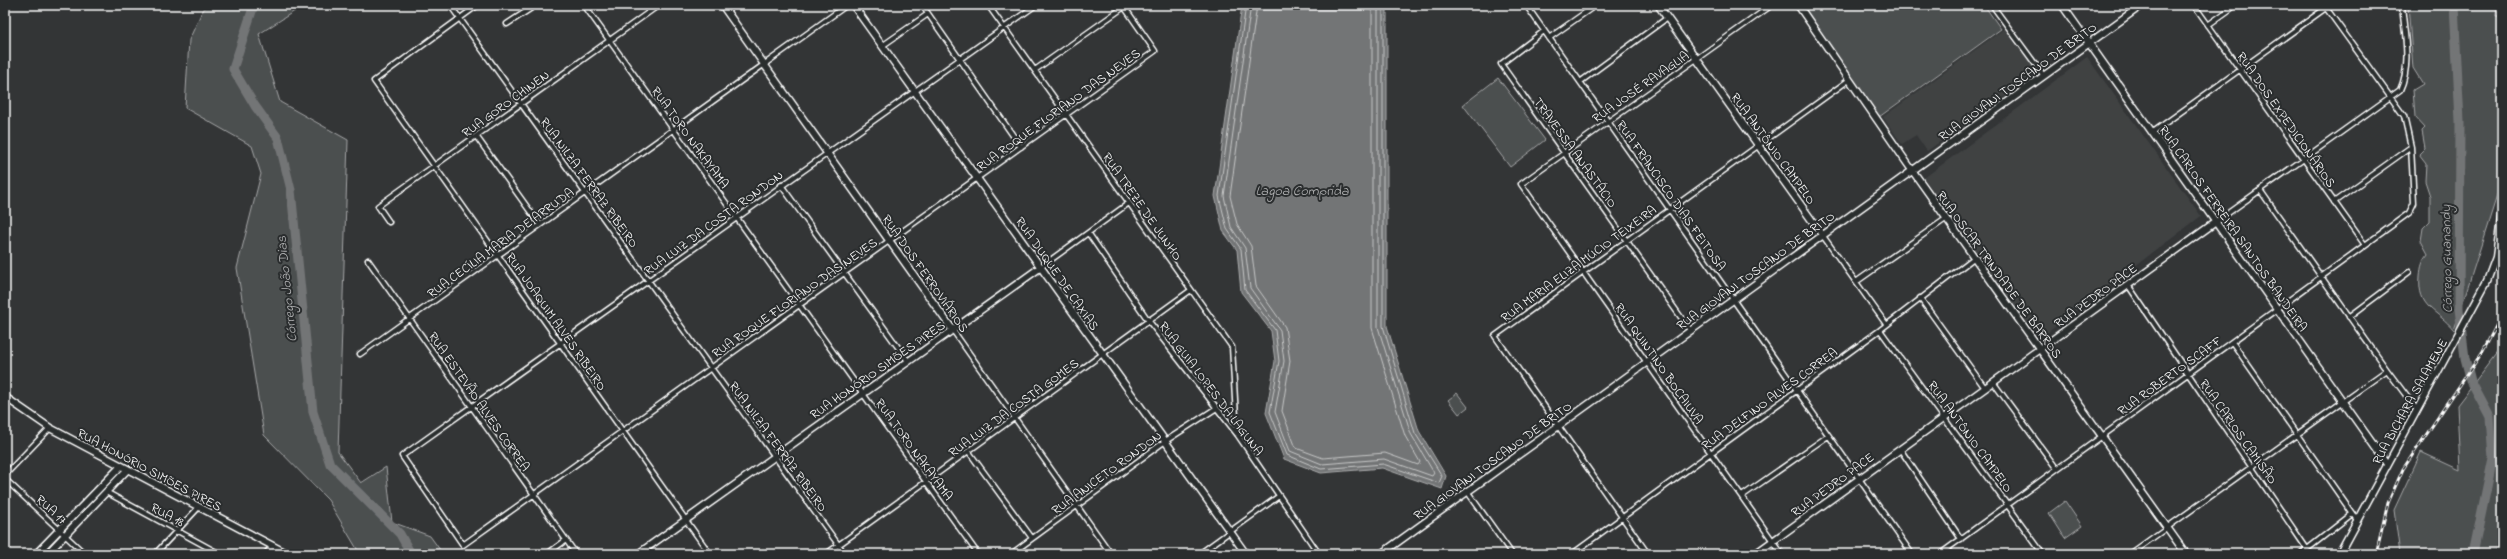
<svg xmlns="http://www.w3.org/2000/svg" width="2507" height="559" font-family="'Indie Flower',sans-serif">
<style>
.built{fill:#404243}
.green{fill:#4c4f50;stroke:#a6a7a8}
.water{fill:#737576;stroke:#abacad}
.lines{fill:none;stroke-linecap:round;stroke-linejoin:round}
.shore{stroke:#c7c8c8;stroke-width:1}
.river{stroke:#737576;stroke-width:9}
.street-casing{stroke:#fff;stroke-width:7}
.secondary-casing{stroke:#fff;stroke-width:9}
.street{stroke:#2a2d2e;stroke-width:4}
.secondary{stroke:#2a2d2e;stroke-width:6}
.rail-casing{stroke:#fff;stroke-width:3}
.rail{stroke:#2a2d2e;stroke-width:1.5;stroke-dasharray:4.5;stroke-linecap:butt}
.labels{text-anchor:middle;stroke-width:4;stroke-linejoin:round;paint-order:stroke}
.street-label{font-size:13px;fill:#fff;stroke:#2a2d2e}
.water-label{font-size:14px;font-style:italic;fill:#b2b3b4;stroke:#2a2d2e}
</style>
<rect width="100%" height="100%" fill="#333536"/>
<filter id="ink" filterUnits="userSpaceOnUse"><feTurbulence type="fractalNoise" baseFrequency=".025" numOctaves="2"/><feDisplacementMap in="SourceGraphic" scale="8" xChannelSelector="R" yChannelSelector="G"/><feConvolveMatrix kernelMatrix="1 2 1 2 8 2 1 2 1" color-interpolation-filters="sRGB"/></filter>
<g filter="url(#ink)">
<path class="built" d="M2004 29 2038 73 1927 151 1916 135 1902 144 1883 117Z
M2087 57 2201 216 2039 339 1924 178Z"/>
<path class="green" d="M205 5H304L259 34 280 102 348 140 338 452 361 483 386 467 392 522 430 536 443 554H360L328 500 264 435 237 268 261 174 252 146 185 108 189 40Z
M1799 5H1984L2001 29 1879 117Z
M2408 5H2497L2496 16H2502V180L2454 330C2437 309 2417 309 2420 276 2421 266 2422 262 2428 254L2421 241 2423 228 2430 221V196L2425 181 2426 163 2419 154 2425 148 2422 131 2425 128 2415 117 2413 90 2423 84 2413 68Z
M1498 78 1545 140 1510 167 1463 105Z
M2502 346V554H2400L2394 510 2421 452 2460 470 2457 405Z
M1457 393 1468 407 1459 414 1448 400Z
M2065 501 2082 526 2065 538 2049 513Z"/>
<path class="water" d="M1242 5H1387V326L1419 431 1446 476 1442 489 1382 468 1321 473 1284 459 1266 413 1275 361 1271 331 1241 292 1237 250 1223 231 1215 196Z"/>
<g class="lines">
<path class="shore" d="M1246 5 1219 196 1227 229 1241 249 1245 290 1275 330 1279 361 1270 412 1287 455 1321 469 1383 464 1439 483 1442 476 1415 433 1383 326V5
M1251 5 1224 196 1231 227 1245 248 1250 288 1280 330 1284 361 1275 412 1290 451 1322 464 1384 459 1432 476 1434 473 1411 434 1378 327V5
M1257 5 1230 196 1237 224 1251 246 1256 286 1285 327 1290 361 1282 411 1296 448 1323 458 1385 453 1418 465 1420 462 1405 436 1372 328V5"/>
<path class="river" d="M254 5 233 69 255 106 278 138 291 190 313 412 330 464 400 534 411 554
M2454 5 2460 121 2459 309 2465 358 2471 381 2490 417 2493 458 2473 554"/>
<defs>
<path id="street" d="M450 5 845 554
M478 5 374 81 710 554
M584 5 978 554
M922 5 1021 147
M988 5 1232 347 1237 434
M1036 5 402 456 463 545 1155 51 1123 5
M1526 5 1912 554
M1772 5 1521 184 1782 554
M1992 5 2044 76
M2194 5 2365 245
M2324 5 2404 116 2411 147 2334 202
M507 24 536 5
M2208 25 2236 5
M1544 31 1501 64 1690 330
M1549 38 1596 5
M882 46 928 14
M1035 70 1124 7
M1580 82 1667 18
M2153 132 2330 5
M476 136 540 225
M781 185 908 361
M2217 221 2400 90C2412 64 2404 32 2402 5
M389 222 378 206 659 5
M1089 234 1148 320 1237 434 1319 554
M1823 236 1886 324
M368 260 576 554
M1041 267 1129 203
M1856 282 1947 218
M2128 285 2307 549
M1920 298 1985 388
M2349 317 2409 272
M952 329 1111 554
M1880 330 2043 554
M2232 342 2357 520
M360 354 847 5
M2387 370 2417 410
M1993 382 2057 469
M1900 449 1961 539
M969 452 1032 538
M5 475 50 428
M5 479 85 554
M1467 491 1512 554
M106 492 220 554
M1742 496 1828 436
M155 554 199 507
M265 554 273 546
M547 554 566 540
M826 554 1191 290
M1011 554 1164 442 1215 409
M1199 554 1279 496
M1572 554 1880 330 1975 257
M1648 554 1495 336 1849 80
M1940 554 2409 213 2414 203 2411 147
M2130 554 2387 370 2260 190
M2301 554 2352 514"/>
<path id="secondary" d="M722 5 952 329
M853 5 1246 554
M1658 5 1823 236
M1798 5 1907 163 2186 554
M2062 5 2387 464
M5 397 50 428 288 554
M36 554 121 466
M47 554 127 470
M638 554 1041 267
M1381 554 2142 5
M1755 554 2217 221
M2339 554 2487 281 2496 257 2502 211"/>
</defs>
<use href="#street" class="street-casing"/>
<use href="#secondary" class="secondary-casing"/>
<use href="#street" class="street"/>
<use href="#secondary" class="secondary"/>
<defs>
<path id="rail" d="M2376 554 2388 503 2403 469 2483 351 2502 315"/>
</defs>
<use href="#rail" class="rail-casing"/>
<use href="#rail" class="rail"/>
</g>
</g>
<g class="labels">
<g class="street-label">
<text transform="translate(2017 81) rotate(-36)" y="5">RUA GIOVANI TOSCANO DE BRITO</text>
<text transform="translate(1640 86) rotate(-35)" y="5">RUA JOSÉ RAVAGLIA</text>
<text transform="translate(505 103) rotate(-36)" y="5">RUA GORO CHINEN</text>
<text transform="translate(1058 109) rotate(-36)" y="5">RUA ROQUE FLORIANO DAS NEVES</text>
<text transform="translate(2287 119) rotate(55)" y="5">RUA DOS EXPEDICIONÁRIOS</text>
<text transform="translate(691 137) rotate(54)" y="5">RUA TORO NAKAYAMA</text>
<text transform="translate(1774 148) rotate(54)" y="5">RUA ANTÔNIO CAMPELO</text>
<text transform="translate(1576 152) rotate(54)" y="5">TRAVESSA ANASTÁCIO</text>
<text transform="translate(590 182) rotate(54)" y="5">RUA NILZA FERRAZ RIBEIRO</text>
<text transform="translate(1672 195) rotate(55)" y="5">RUA FRANCISCO DIAS FEITOSA</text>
<text transform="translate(1143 206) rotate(55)" y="5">RUA TREZE DE JUNHO</text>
<text transform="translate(713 222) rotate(-36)" y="5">RUA LUIZ DA COSTA RONDON</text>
<text transform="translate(2234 228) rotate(55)" y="5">RUA CARLOS FERREIRA SANTOS BANDEIRA</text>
<text transform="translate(500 242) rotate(-36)" y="5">RUA CECÍLIA MARIA DE ARRUDA</text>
<text transform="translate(1578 263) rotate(-36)" y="5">RUA MARIA ELIZA MÚCIO TEIXEIRA</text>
<text transform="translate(1755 270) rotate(-36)" y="5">RUA GIOVANI TOSCANO DE BRITO</text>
<text transform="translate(926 273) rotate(55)" y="5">RUA DOS FERROVIÁRIOS</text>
<text transform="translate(1058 273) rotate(55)" y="5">RUA DUQUE DE CAXIAS</text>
<text transform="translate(2000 274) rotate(54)" y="5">RUA OSCAR TRINDADE DE BARROS</text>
<text transform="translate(2095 295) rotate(-36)" y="5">RUA PEDRO PACE</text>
<text transform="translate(794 297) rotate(-35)" y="5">RUA ROQUE FLORIANO DAS NEVES</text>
<text transform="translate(557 321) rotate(55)" y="5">RUA JOAQUIM ALVES RIBEIRO</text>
<text transform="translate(1660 363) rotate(55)" y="5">RUA QUINTINO BOCAIUVA</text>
<text transform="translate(877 369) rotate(-35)" y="5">RUA HONÓRIO SIMÕES PIRES</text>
<text transform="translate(2169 375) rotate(-36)" y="5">RUA ROBERTO SCAFF</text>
<text transform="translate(1212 388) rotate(53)" y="5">RUA GUIA LOPES DA LAGUNA</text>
<text transform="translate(1769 398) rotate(-36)" y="5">RUA DELFINO ALVES CORREA</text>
<text transform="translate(480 401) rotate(55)" y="5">RUA ESTEVÃO ALVES CORREA</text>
<text transform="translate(2409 401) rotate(-61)" y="5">RUA BICHARA SALAMENE</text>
<text transform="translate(1013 407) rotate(-36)" y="5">RUA LUIZ DA COSTA GOMES</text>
<text transform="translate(2239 431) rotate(55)" y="5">RUA CARLOS CAMISÃO</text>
<text transform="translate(1971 436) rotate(54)" y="5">RUA ANTÔNIO CAMPELO</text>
<text transform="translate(779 446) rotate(54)" y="5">RUA NILZA FERRAZ RIBEIRO</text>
<text transform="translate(915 449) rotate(54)" y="5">RUA TORO NAKAYAMA</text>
<text transform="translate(1492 460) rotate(-36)" y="5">RUA GIOVANI TOSCANO DE BRITO</text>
<text transform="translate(150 469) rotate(28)" y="5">RUA HONÓRIO SIMÕES PIRES</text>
<text transform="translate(1106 472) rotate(-36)" y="5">RUA ANICETO RONDON</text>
<text transform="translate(1832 484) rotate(-36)" y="5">RUA PEDRO PACE</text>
<text transform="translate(52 509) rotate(43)" y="5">RUA 17</text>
<text transform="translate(168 514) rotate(28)" y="5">RUA 18</text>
</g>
<g class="water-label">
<text x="1302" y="195">Lagoa Comprida</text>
<text transform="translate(2446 259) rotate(-91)" y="5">Córrego Guanandy</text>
<text transform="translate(286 289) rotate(-96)" y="5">Córrego João Dias</text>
</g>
</g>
<rect width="2507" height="559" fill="none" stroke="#2a2d2e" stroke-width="20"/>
<rect x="10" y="10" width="2487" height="539" fill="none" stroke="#fff" stroke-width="1.5" filter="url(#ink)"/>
</svg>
